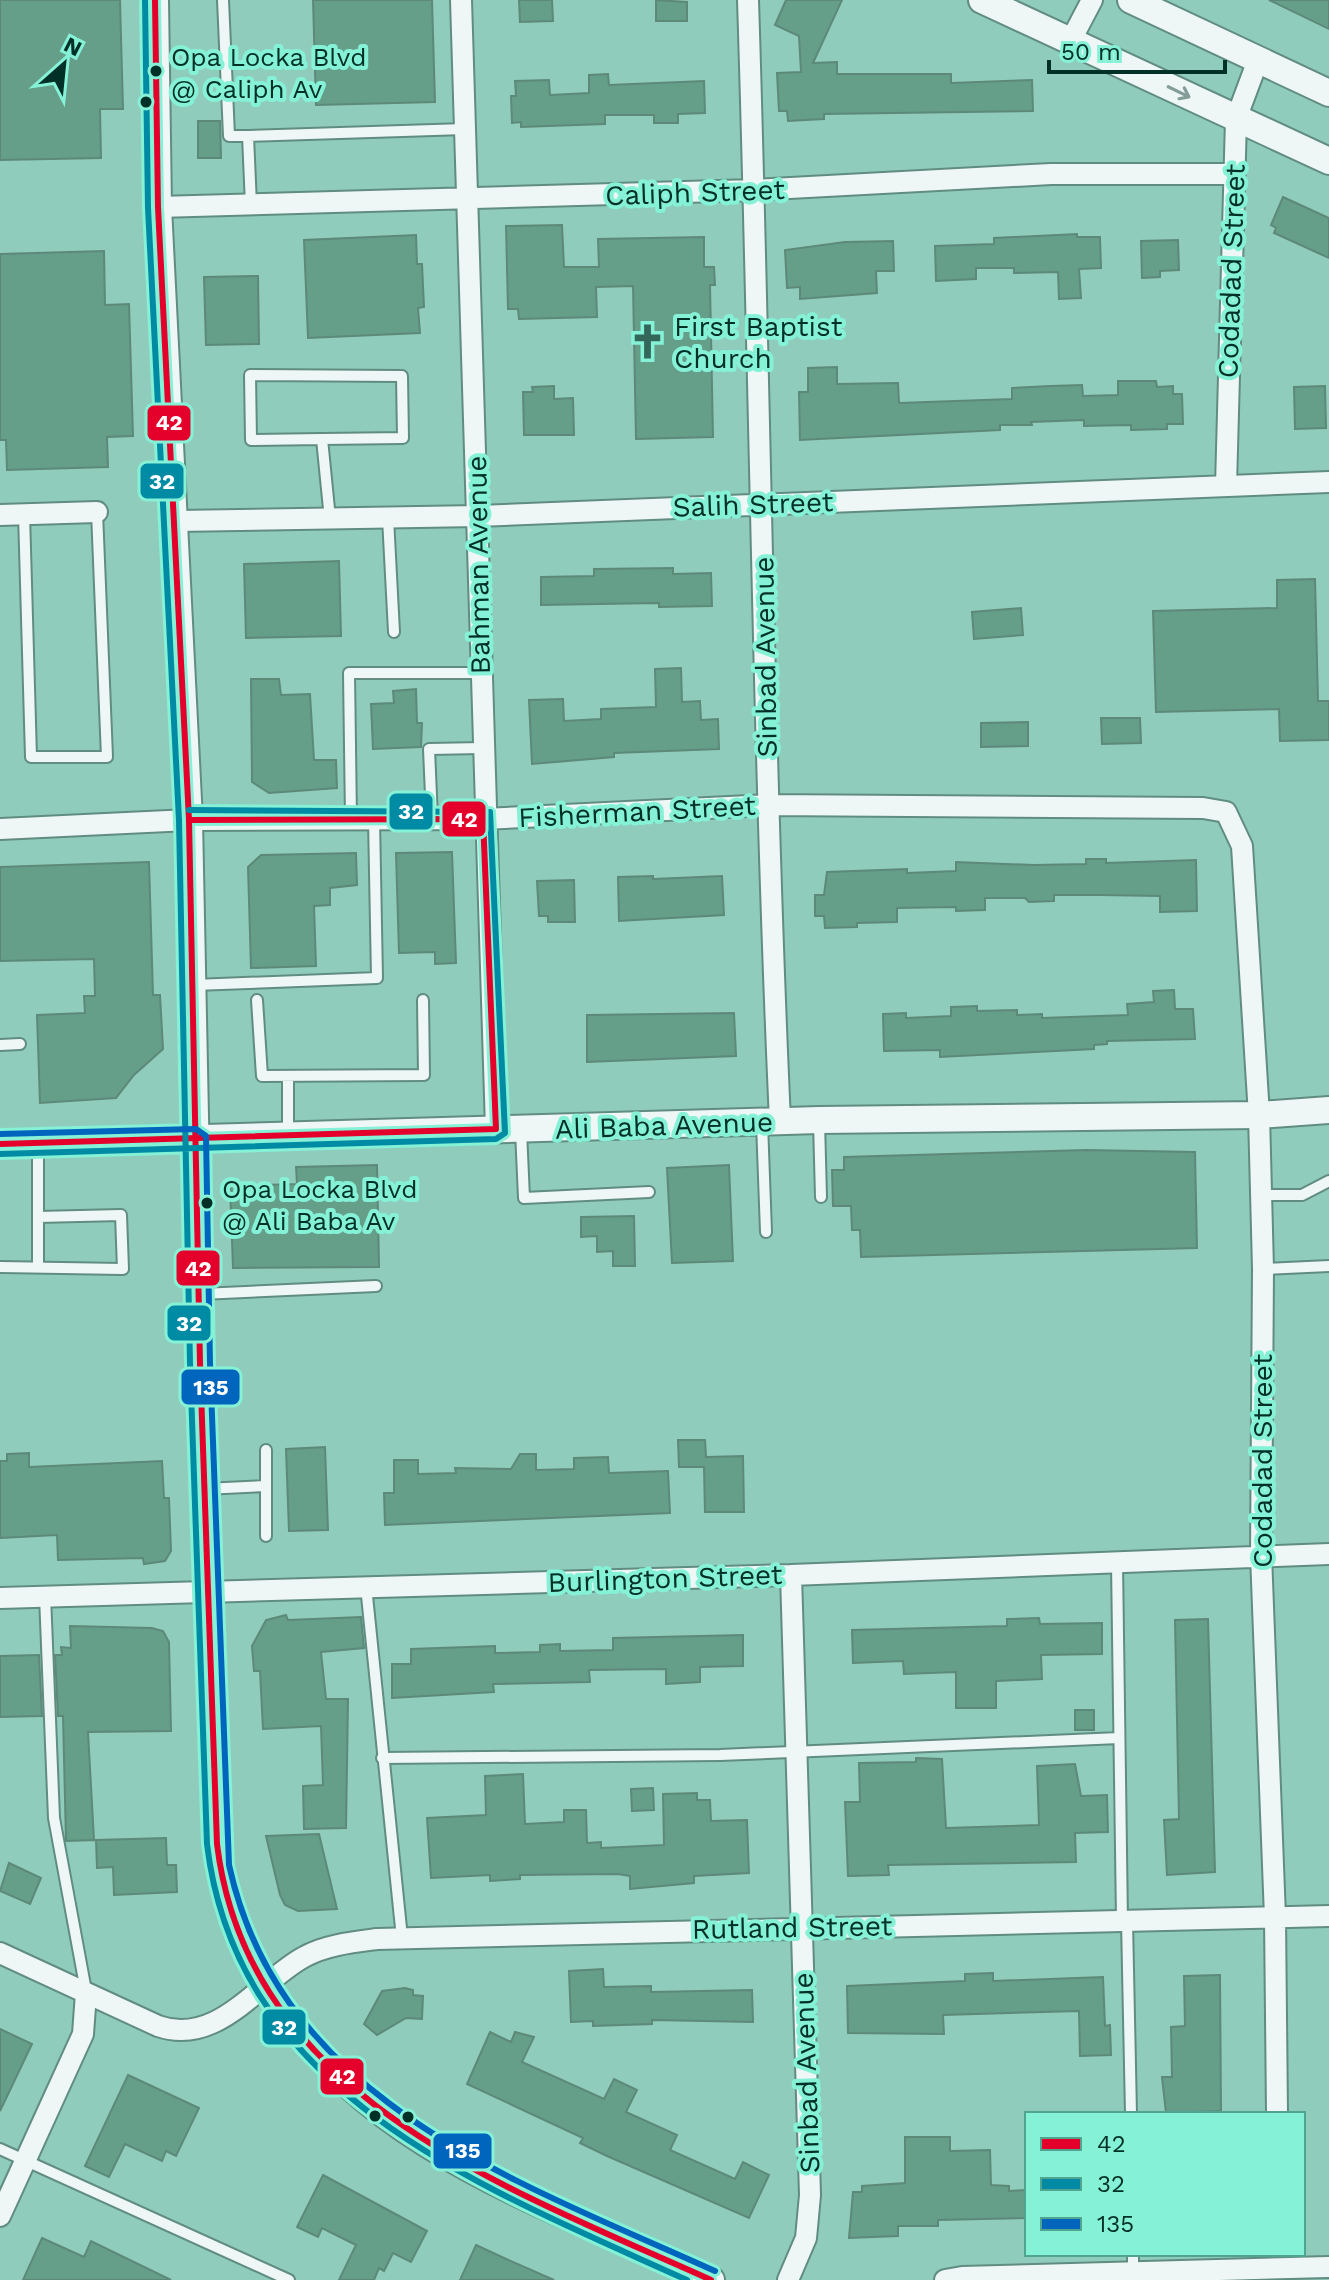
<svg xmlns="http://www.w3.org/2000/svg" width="1329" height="2280" font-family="'Work Sans',sans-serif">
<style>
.building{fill:#659e89;stroke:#5d8979;stroke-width:2}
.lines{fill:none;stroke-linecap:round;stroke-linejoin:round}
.service-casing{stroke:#608c81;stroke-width:14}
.minor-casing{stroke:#608c81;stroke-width:24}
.tertiary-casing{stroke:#608c81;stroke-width:30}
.service{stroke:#eef7f5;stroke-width:10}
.minor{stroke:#eef7f5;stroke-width:20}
.tertiary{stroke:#eef7f5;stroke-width:26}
.bus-1-casing{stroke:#85f1d6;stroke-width:12}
.bus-2-casing{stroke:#85f1d6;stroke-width:12}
.bus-3-casing{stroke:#85f1d6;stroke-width:12}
.bus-1{stroke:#e4002b;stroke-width:6}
.bus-2{stroke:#008ba4;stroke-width:6}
.bus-3{stroke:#0065bd;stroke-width:6}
.oneway{stroke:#839d98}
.bus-dot{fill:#003026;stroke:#85f1d6;stroke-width:3}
.labels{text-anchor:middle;stroke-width:8;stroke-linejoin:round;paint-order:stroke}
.bus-label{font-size:26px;fill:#003026;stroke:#85f1d6;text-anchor:start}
.street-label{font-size:28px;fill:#003026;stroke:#85f1d6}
.poi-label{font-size:28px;fill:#003026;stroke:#85f1d6;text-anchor:start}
.line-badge{stroke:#85f1d6;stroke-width:3}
.badge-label{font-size:22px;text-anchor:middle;font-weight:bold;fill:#fff}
</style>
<rect width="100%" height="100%" fill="#90ccbc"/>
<path class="building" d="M0 0H120L123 109H100L101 158 0 160Z
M313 0H432L435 102 316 105Z
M519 0H552L553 21 520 22Z
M656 0 687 2V21H656Z
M786 0H842L813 63 837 62V74H951V83L1032 80 1033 111 824 114V119L788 121 787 111H779L777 73 801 72 799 36 775 25Z
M1269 0H1329V29Z
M608 74 609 85 704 81 705 113 678 114V123H654V115H605V124L521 127V122L512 123 511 96H516L515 81 549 80 550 95 589 93V75Z
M198 121H220L221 158H198Z
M1283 197 1329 218V258L1274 233 1276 228 1271 225Z
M562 225 564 267H599L598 239 704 237V267H714L715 285H710L713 437 636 439 633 286 596 287 597 317 519 319 518 309H508L506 226Z
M1077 234V237H1100L1101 268 1079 269 1081 298 1059 299 1058 272 1014 273V268H976V279L936 281 935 246 994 244V238Z
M416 235 417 264H422L424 307 418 308 420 333 308 338 304 240Z
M1178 240 1179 270 1160 271V277L1142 278 1141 241Z
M893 241 894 271H876L877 293 800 299V287L787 288 785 250 845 242Z
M104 251 105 305 129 304 133 436 107 437 108 467 7 470 6 440H0V254Z
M258 276 259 344 206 345 204 277Z
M837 367V384L898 383 899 403 1012 399V388L1050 386 1082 385 1083 396 1118 395V381H1156L1157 387 1173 386V394H1182L1183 424H1167V429L1131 430V425L1084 426V420L1031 422 1032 425H1000V430L800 440 799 392H808V368Z
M554 386V399L573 398 574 435H524L523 392H533L532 387Z
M1325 386 1326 428 1295 429 1294 387Z
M339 561 341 636 246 638 244 564Z
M673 568V574L711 573 712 606 659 607V603L541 605V577L594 576V569Z
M1315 579 1318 701H1329V740L1280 741 1279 709 1156 712 1153 611 1277 608V580Z
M1021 608 1023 635 974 639 972 612Z
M681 668 682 702 700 701 701 720 718 719 719 749 614 753V757L532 764 529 700 563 699 564 721 601 719V709L656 707 655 669Z
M251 679H279L281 695 310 694 314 760H336L337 788 269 793 252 782Z
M416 689 417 723H422L421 747 373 749 371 704 394 703 393 691Z
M1101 718H1140L1141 743 1102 744Z
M1028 722V746L981 747V723Z
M452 852 456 963 435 964V952L399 953 396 853Z
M356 853 357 885 330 888V905L314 906 316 966 251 968 248 867 261 855Z
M1086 859H1106V863L1196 860 1197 911 1160 912V896L1099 895H1054V901L1029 902 1025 898H985V910L956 911V907L897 908V922L857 923V927L825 928 824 916H815V895H824L827 872 907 869V873L956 871V862L1034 865 1086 864Z
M149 862 153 995H160L163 1049 134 1075 116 1098 40 1103 37 1015 85 1013 84 996H95L94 959 0 961V867Z
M653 876V879L722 876 724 915 619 921 618 877Z
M574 880 575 922H548V916H539L537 881Z
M1174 990 1175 1009H1193L1195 1039 1107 1041V1044L1094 1045V1049L940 1057V1050L884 1051 883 1014 906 1013V1018L951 1016V1007L977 1006V1011L1017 1010V1015L1042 1014V1018L1128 1015 1127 1004 1154 1002 1153 991Z
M734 1013 736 1056 587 1062V1015Z
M1086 1150 1195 1152 1197 1248 861 1257 860 1230H852L851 1206H833L832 1170H844V1157Z
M377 1165 379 1267 233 1268 230 1186 297 1184 296 1167Z
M729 1165 733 1261 672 1263 667 1168Z
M634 1216 635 1266H613V1251L597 1252V1236L581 1237V1217Z
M678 1440H705L706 1457 743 1456 744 1512H705L704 1467H679Z
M325 1447 328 1530 289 1531 286 1449Z
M29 1453V1467L162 1461 164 1498H169L171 1551 165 1561 144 1564 143 1558 58 1560 57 1535 0 1538V1461H7V1454Z
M520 1454H536V1470L574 1469V1458L608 1457 609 1473 668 1471 670 1513 385 1525 384 1493H394V1460H418V1474L456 1473 455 1468 511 1469Z
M286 1615 288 1620 361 1617 364 1648 321 1652 326 1699H348L346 1828 304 1829 303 1786 323 1785 321 1726 263 1729 260 1671H254L252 1646 266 1620Z
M1039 1618 1040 1624 1102 1623V1654L1041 1655 1042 1679 996 1681V1708H956V1672L904 1674 903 1661 853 1663 852 1630 1007 1626V1619Z
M1208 1619 1215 1872 1167 1875 1164 1820 1179 1819 1175 1620Z
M70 1626 152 1628 163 1631 169 1642 171 1731 88 1732 94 1840 66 1841 63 1716H58L55 1655H62L61 1647 71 1648Z
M743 1635V1666L700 1667V1682L666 1684V1669L589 1670 590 1682 493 1684 494 1692 392 1698V1664H411V1649L495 1646V1653L540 1652V1645L560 1644V1651L613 1650V1638Z
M39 1655 42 1716 0 1717V1656Z
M1075 1710H1094V1730H1075Z
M916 1758 942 1759 946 1828 1039 1825 1037 1766 1075 1764 1081 1796 1107 1795 1108 1832 1075 1833 1076 1862 888 1865 889 1875 848 1876 845 1802H860L859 1763 916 1762Z
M523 1774 525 1824 564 1822V1810H586L587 1843 601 1842V1848L664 1845 663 1794 697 1793V1800H710L711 1821 747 1820 749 1873 694 1876V1883L630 1889V1876L618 1874 520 1875V1879L490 1881V1875L431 1878 427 1818 486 1815 485 1776Z
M653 1788 654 1810 632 1811 631 1789Z
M319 1834 337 1909 298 1911 285 1905 280 1895 266 1836Z
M166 1838 167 1865H176L177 1892 114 1895 113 1867 97 1868 96 1840Z
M9 1863 41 1878 30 1904 0 1891Z
M603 1969 604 1987 651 1986V1992L752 1990 753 2022 652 2020V2024L593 2026V2021L571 2022 569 1971Z
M993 1973V1981L1103 1977 1105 2026 1110 2025 1111 2055 1080 2056 1079 2011 943 2015 944 2034 848 2033 847 1986 965 1981V1974Z
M1220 1975 1221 2111 1166 2113 1162 2077H1172L1171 2027 1185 2026 1184 1976Z
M405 1988 413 1990V1995L423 1996 422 2019 406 2018 377 2035 364 2024 382 1991Z
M0 2029 32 2044 0 2111Z
M490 2032 511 2042 515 2032 534 2037 522 2062 604 2099 614 2079 637 2090 626 2112 677 2135 670 2150 735 2179 743 2162 769 2175 749 2218 607 2156 580 2143 583 2138 467 2084Z
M128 2075 199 2108 176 2156 166 2151 162 2161 125 2144 109 2177 85 2166Z
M905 2137H950V2151L990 2150 991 2185 1009 2186V2191L1027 2190V2218L938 2220V2226H898V2236L849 2238 853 2192H862V2186L905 2183Z
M323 2175 427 2231 411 2262 393 2253 384 2271 379 2268 374 2280H339L356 2245 322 2228 318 2237 297 2227Z
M42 2238 84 2257 91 2241 171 2280H23Z
M476 2245 504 2258 554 2280H460Z"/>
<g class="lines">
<defs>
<path id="service" d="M223 0 229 136H248
M251 205 248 136 465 129
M322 439 251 440 250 375 402 376 403 438 322 439 330 519
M24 514 31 757H107L97 512
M388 518 394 632
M351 819 349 673H481
M432 819 429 749 482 748
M194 985 377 978 374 819
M257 1000 262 1076 424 1075 423 1000
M0 1045 20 1044
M819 1122 821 1197
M762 1123 766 1232
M521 1131 524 1198 649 1192
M288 1134V1076
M1261 1195H1302L1329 1181
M38 1266V1145
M0 1267 123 1269 121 1215 38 1217
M1263 1269 1329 1266
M201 1294 376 1286
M266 1450V1536
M204 1489 266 1486
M1117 1563 1122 1921
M366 1586 402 1938
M45 1596 54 1818 86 1991
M382 1758 720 1755 1119 1738
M1127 1921 1131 2114
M0 2149 289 2280
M1133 2254V2273"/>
<path id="minor" d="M461 0 496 1129
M748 0C760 374 763 748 780 1121
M1071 40 1092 0
M158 207 754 190 1051 174H1232
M1226 486 1236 119 1258 60
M0 515 97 512
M176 521 478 516 1329 482
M0 829 189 820 483 819 767 805 1203 808 1226 812 1242 846 1259 1115 1263 1269 1261 1555 1275 1917 1277 2114
M0 1598 791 1575 1329 1554
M0 1953 158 2026C218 2047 258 1982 304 1957 325 1945 354 1942 377 1939L1329 1916
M0 2216 83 2034 86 1993
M788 2280 806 2238 810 2195 791 1575
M945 2280 962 2277 1329 2267"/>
<path id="tertiary" d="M155 0 158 207 189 820 200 1363 217 1844C222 1900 241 1944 270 1991 368 2151 550 2204 711 2280
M982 0 1329 161
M1131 0 1329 93
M0 1144 819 1120 1259 1115 1329 1110"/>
</defs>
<use href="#service" class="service-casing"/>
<use href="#minor" class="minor-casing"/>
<use href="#tertiary" class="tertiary-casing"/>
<use href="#service" class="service"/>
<use href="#minor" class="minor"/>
<use href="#tertiary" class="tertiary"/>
<defs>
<path id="bus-1" d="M155 0 158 207 189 820 200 1363 217 1844C248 2099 510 2189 711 2280
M0 1144 496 1129 483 819 189 820"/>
<path id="bus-2" d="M145 0 148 208 179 820 190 1363 207 1844C237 2097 487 2189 687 2280
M0 1154 496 1139 505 1133 490 812 189 810"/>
<path id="bus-3" d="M0 1134 196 1129 206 1136 210 1363 229 1865C281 2103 519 2182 715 2271"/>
</defs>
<use href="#bus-1" class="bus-1-casing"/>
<use href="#bus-2" class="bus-2-casing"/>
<use href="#bus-3" class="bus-3-casing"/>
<use href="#bus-1" class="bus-1"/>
<use href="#bus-2" class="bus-2"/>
<use href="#bus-3" class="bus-3"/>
</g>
<defs><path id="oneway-shaft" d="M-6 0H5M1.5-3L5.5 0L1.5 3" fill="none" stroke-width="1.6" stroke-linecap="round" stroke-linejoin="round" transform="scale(2)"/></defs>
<use class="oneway" href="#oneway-shaft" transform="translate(1179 92) rotate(26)"/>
<defs>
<symbol id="church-bare" viewBox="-9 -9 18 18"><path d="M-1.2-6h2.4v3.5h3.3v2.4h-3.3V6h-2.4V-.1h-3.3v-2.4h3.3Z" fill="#32675a" stroke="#85f1d6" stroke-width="2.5" paint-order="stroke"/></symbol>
</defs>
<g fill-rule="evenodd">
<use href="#church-bare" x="622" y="316" width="51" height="51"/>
</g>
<g class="bus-dot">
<circle cx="156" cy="71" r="7"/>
<circle cx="146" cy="102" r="7"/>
<circle cx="207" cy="1203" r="7"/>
<circle cx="375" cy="2116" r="7"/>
<circle cx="408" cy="2117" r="7"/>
</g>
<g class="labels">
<g class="bus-label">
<text x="171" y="66">Opa Locka Blvd<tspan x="171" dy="32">@ Caliph Av</tspan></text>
<text x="222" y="1198">Opa Locka Blvd<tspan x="222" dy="32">@ Ali Baba Av</tspan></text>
</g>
<g class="street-label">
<text transform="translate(695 192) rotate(-2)" y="10">Caliph Street</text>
<text transform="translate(1231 271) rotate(-88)" y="10">Codadad Street</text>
<text transform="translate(753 504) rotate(-2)" y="10">Salih Street</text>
<text transform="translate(478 565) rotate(-91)" y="10">Bahman Avenue</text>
<text transform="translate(765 657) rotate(-91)" y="10">Sinbad Avenue</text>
<text transform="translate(637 811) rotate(-3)" y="10">Fisherman Street</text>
<text transform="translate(664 1125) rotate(-2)" y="10">Ali Baba Avenue</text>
<text transform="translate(1262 1461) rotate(-90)" y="10">Codadad Street</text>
<text transform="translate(665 1578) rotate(-2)" y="10">Burlington Street</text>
<text transform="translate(792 1927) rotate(-1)" y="10">Rutland Street</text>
<text transform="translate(806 2073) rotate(-92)" y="10">Sinbad Avenue</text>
</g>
<g class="poi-label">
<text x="674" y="336">First Baptist<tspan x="674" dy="32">Church</tspan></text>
</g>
</g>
<g class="line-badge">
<rect x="146" y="404" width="46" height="38" rx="8" fill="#e4002b"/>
<rect x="139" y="462" width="46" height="38" rx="8" fill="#008ba4"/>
<rect x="388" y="792" width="46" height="39" rx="8" fill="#008ba4"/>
<rect x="441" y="800" width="46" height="38" rx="8" fill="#e4002b"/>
<rect x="175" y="1249" width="46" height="38" rx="8" fill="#e4002b"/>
<rect x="166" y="1304" width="46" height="38" rx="8" fill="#008ba4"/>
<rect x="180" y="1368" width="61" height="38" rx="8" fill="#0065bd"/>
<rect x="261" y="2008" width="46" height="38" rx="8" fill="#008ba4"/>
<rect x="319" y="2057" width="46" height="39" rx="8" fill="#e4002b"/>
<rect x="432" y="2132" width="61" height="38" rx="8" fill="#0065bd"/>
</g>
<g class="badge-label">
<text x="169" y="430">42</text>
<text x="162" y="489">32</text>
<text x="411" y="819">32</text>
<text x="464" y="827">42</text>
<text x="198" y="1276">42</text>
<text x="189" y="1331">32</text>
<text x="211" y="1395">135</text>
<text x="284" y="2035">32</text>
<text x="342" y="2084">42</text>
<text x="463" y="2158">135</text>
</g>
<rect x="1025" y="2112" width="280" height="144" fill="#85f1d6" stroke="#50a490" stroke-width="2"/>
<rect x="1041" y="2138" width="40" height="12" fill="#e4002b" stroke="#50a490" stroke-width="2"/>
<text x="1097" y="2152" font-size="24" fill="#003026">42</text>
<rect x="1041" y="2178" width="40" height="12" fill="#008ba4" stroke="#50a490" stroke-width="2"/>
<text x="1097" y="2192" font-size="24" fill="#003026">32</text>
<rect x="1041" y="2218" width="40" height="12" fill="#0065bd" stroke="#50a490" stroke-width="2"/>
<text x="1097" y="2232" font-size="24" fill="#003026">135</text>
<g transform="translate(64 64) rotate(27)" stroke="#85f1d6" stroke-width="6" paint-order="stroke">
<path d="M0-6L14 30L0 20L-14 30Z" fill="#003026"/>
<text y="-12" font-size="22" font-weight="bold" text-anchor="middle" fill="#003026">N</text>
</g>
<path d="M1049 60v12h176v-12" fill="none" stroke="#003026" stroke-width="4"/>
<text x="1061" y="60" font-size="24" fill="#003026" stroke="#85f1d6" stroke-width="6" paint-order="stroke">50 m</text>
</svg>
